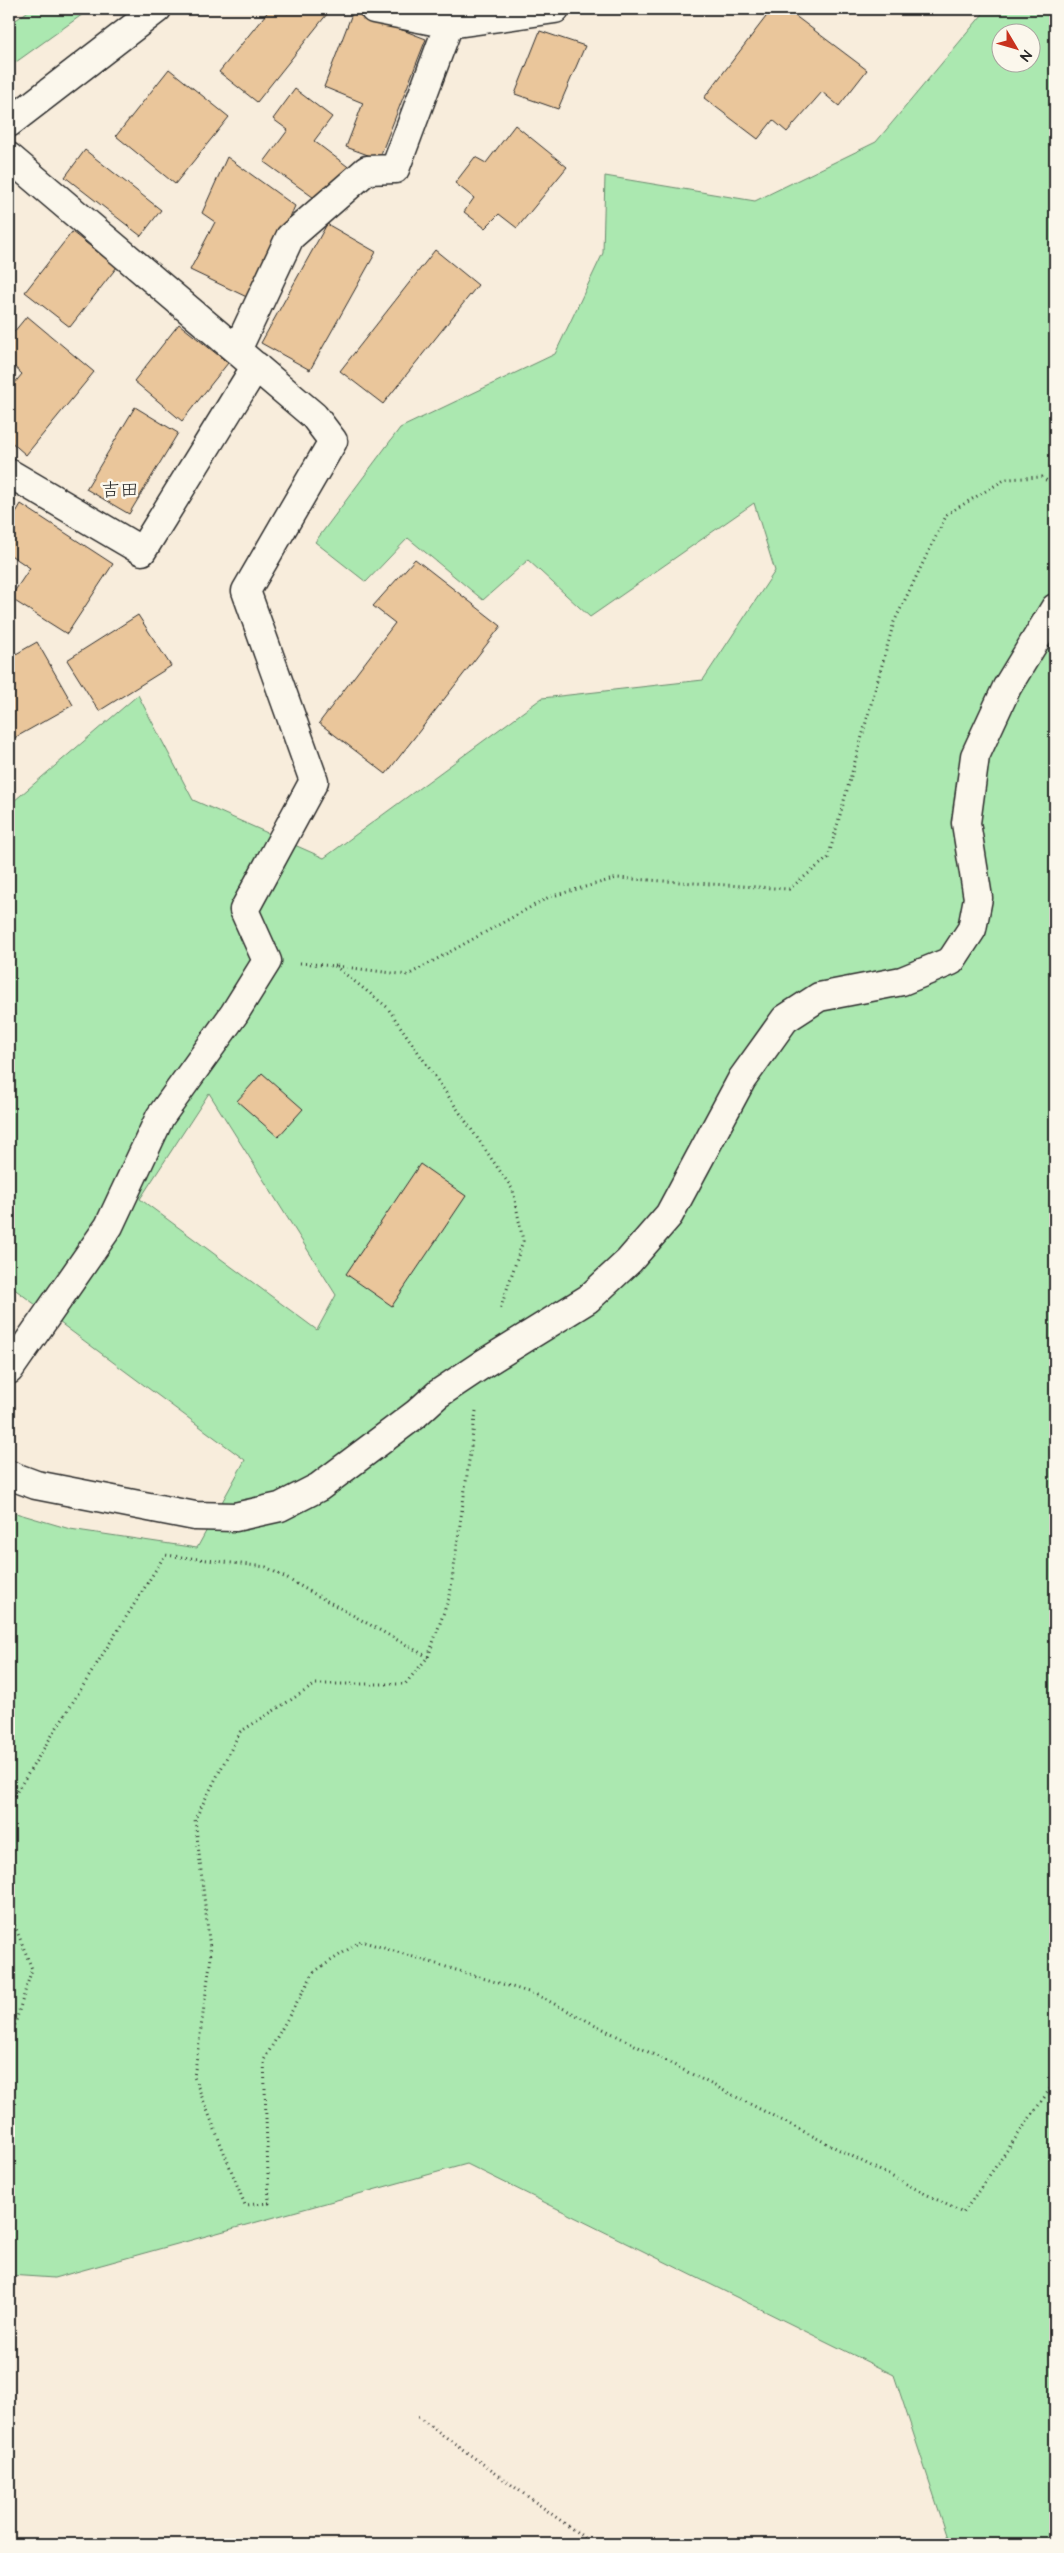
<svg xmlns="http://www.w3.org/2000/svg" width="1064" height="2553" font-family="'Architects Daughter','Klee One',sans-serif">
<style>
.green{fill:#abe8b0;stroke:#6b8a6e;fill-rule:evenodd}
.building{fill:#eac69b;stroke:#2b2b2b}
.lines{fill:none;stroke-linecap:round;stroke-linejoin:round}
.street-casing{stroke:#2b2b2b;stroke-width:31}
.path{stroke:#2b2b2b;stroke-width:3;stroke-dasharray:1 4;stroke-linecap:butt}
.street{stroke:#fbf7ec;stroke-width:28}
.labels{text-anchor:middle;stroke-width:5;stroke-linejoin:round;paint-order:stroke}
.neighbourhood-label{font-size:19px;fill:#2b2b2b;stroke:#fbf7ec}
</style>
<rect width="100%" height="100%" fill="#f8eddc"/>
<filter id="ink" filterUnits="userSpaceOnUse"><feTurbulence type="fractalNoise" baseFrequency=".02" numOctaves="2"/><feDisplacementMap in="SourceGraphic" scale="10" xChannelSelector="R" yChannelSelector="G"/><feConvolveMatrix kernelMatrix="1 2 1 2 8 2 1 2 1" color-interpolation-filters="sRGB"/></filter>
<g filter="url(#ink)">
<path class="green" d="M31 9H90L9 67V25Z
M987 9H1055V2544H950L894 2375 467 2164 54 2278 9 2275V1511L70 1529 197 1548 245 1460 9 1285V798L14 801 138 695 193 800 324 858 542 698 703 680 775 571 754 503 590 617 528 560 483 600 408 538 366 582 315 542 400 428 555 354 603 253 605 176 755 201 876 142ZM1002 32H1032V62H1002ZM209 1093 336 1295 317 1330 140 1199Z"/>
<path class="building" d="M270 9H331L257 102 219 72Z
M772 9H786L867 70 839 106 822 92 787 132 773 120 758 139 704 98Z
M353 11 426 39 379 159 346 147 363 103 324 87Z
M540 31 585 46 558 109 515 94Z
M169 69 229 117 175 184 116 136Z
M295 89 332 117 314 141 351 169 324 205 264 162 288 130 273 119Z
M515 125 567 167 517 228 499 214 485 228 464 212 474 198 455 183 475 157 486 163Z
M85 150 161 210 141 236 65 177Z
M227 157 295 206 253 300 190 270 215 222 202 213Z
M327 224 376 252 310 370 261 343Z
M72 232 117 267 70 327 25 292Z
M435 250 478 285 383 404 340 371Z
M27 316 94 372 26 455 9 440V390L22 374 9 362V338Z
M179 324 228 363 182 421 134 381Z
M135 407 178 433 129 514 86 489Z
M21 504 113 564 67 634 10 598 30 568 9 554V524Z
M415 559 501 626 386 774 319 723 395 623 373 606Z
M138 615 171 666 99 711 67 660Z
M37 642 73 705 9 741V658Z
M262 1073 303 1109 278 1137 237 1101Z
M420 1164 466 1196 392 1306 346 1274Z"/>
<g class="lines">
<defs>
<path id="street" d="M374 9 449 24 555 9
M9 123 157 9
M9 157 314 416 333 441 246 591 314 781 244 910 267 961 234 1014 160 1117 109 1226 9 1370
M237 350 290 237 367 170 395 169 449 24
M9 473 142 551 256 366
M9 1475 36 1485 195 1516 235 1517 280 1507 319 1487 416 1414 438 1394 483 1364 588 1299 629 1261 669 1215 742 1079 785 1019 819 997 902 981 951 961 972 929 978 898 966 823 975 756 1007 687 1055 608"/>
</defs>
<use href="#street" class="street-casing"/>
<path class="path" d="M300 963 335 966 387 1007 513 1190 523 1241 500 1310
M337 966 408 975 549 897 617 878 789 889 828 858 894 622 947 514 1006 479 1042 477 1055 487
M476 1411 450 1595 428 1657 405 1684H316L240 1732 195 1819 211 1957 194 2077 245 2205 269 2203 264 2060 314 1972 361 1941 535 1994 963 2213 1055 2082
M9 1804 165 1555 266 1567 428 1657
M9 1911 32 1969 9 2043
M418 2417 593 2544"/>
<use href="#street" class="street"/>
</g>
</g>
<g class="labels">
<g class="neighbourhood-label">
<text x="120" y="496">吉田</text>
</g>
</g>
<rect width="1064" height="2553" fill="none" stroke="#fbf7ec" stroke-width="30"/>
<rect x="15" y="15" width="1034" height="2523" fill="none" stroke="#2b2b2b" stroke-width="2" filter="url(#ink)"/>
<g transform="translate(1016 48) rotate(128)"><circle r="24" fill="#fbf7ec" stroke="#a8a59f"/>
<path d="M0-4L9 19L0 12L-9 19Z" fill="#c8321e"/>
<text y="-8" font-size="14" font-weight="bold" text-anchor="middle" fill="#2b2b2b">N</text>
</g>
</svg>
